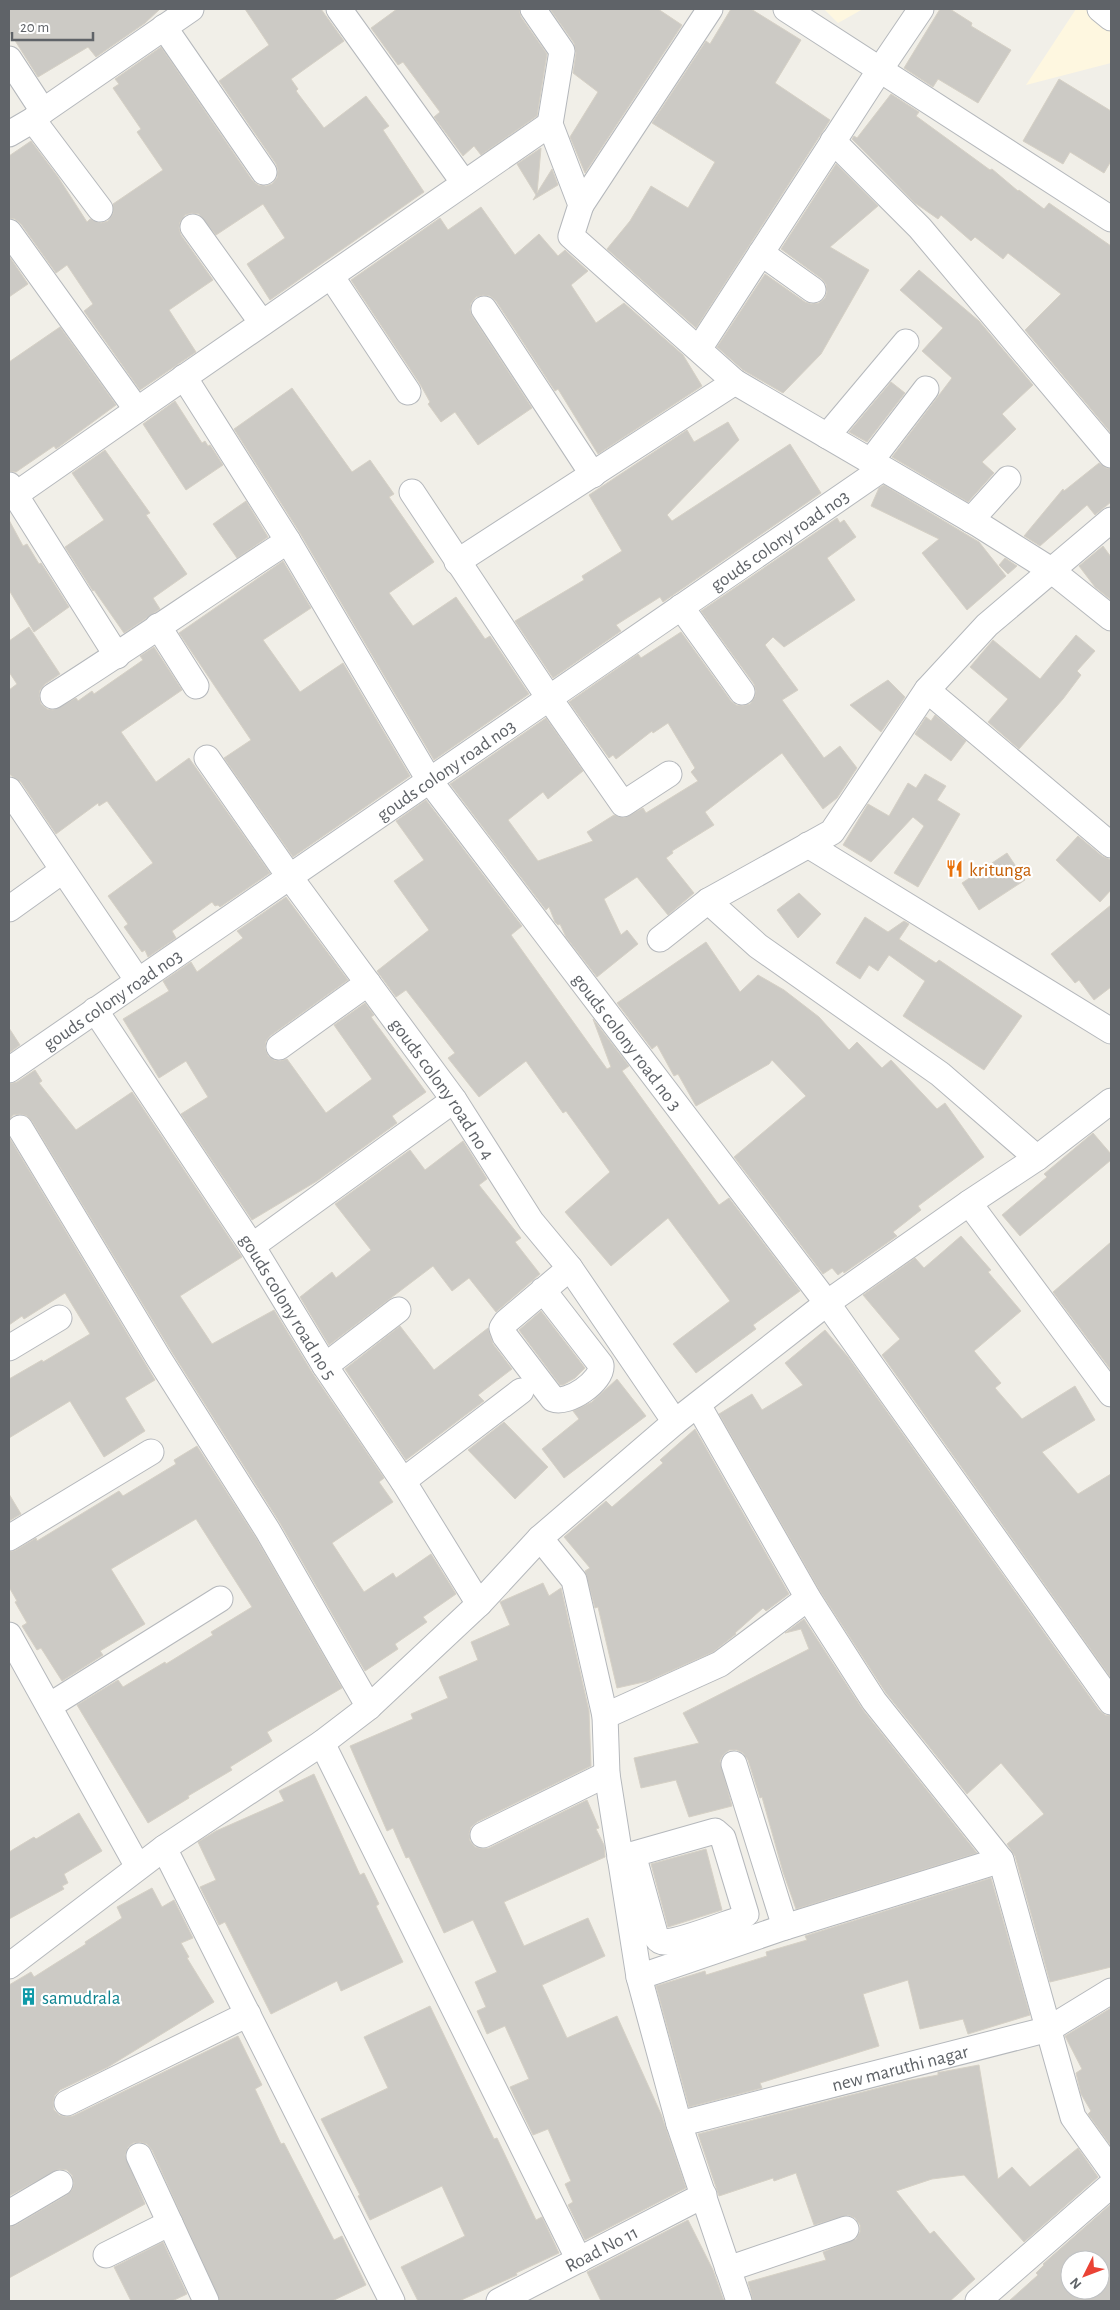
<svg xmlns="http://www.w3.org/2000/svg" width="1120" height="2310" font-family="'Alegreya Sans',sans-serif">
<style>
.commercial{fill:#fef7e0}
.building{fill:#cccac5;stroke:#d6d1c6;fill-rule:evenodd}
.lines{fill:none;stroke-linecap:round;stroke-linejoin:round}
.street-casing{stroke:#b5b8bc;stroke-width:27}
.street{stroke:#fff;stroke-width:25}
.labels{text-anchor:middle;stroke-width:4.5;stroke-linejoin:round;paint-order:stroke}
.street-label{font-size:19px;fill:#5f6368;stroke:#fff}
.food-label{font-size:19px;fill:#c56008;stroke:#fff;text-anchor:start}
.culture-label{font-size:19px;fill:#0d838f;stroke:#fff;text-anchor:start}
</style>
<rect width="100%" height="100%" fill="#f1efe8"/>
<path class="commercial" d="M824 9H863L838 23Z
M1076 9H1111V63L1026 85Z"/>
<path class="building" d="M9 9H160L145 23 96 57 88 47 38 77 9 31Z
M245 9H321L344 41 291 79 298 89 296 91 324 128 366 96 389 126 383 130 424 192 270 300 247 264 285 238 263 204 216 235 199 214 192 213 185 215 180 222 179 228 181 235 213 280 169 310 196 352 140 390 84 311 93 304 67 265 56 273 21 224 15 219 9 218V156L31 141 58 177 87 222 90 219 101 223 108 221 113 214V204L163 170 137 132 141 129 113 88 119 84 115 79 161 47 252 180 258 185 266 186 272 184 277 178 278 170 276 164 219 81 269 45Z
M397 9H519L521 17 547 54 537 116 481 155 474 146 463 156 434 117 440 112 403 62 398 65 371 28Z
M550 9H658L682 25 585 173 570 137 598 92 573 73 576 53 574 43Z
M731 9H751L801 40 775 83 830 120 696 328 607 249 630 221 651 186 688 208 715 162 652 123 706 41 710 44Z
M940 9H950L972 23 971 26 1011 50 978 103 938 79 933 87 904 68Z
M1059 79 1111 111V161L1104 173 1070 152 1063 164 1023 141Z
M891 94 919 112 916 116 990 170 992 169 1018 191 1019 190 1044 209 1049 203 1111 246V433L1025 330 1061 294 1008 253 1003 259 975 237 971 241 941 215 938 219 915 203 852 139 854 136 857 138Z
M541 148 537 193 552 169 558 185 533 200 536 195 517 164Z
M836 164 878 206 830 247 869 270 821 354 783 393 743 370 717 347 765 274 805 302 811 304 819 303 825 298 827 292 826 284 822 279 781 249Z
M481 207 515 255 539 234 558 256 565 250 588 271 571 285 596 323 624 303 683 355 702 386 598 454 558 389 555 391 496 301 490 296 483 295 476 297 471 303 470 310 472 316 532 408 478 445 455 412 441 422 428 404 430 402 420 384 351 280 440 218 448 230Z
M9 256 28 284 9 297Z
M919 270 979 321 1033 385 1002 414 1016 429 982 462 994 473 968 502 892 457 952 378 922 351 943 328 900 290Z
M60 327 116 405 56 449 54 446 16 472 9 471V362Z
M891 382 905 393 867 442 849 432Z
M292 388 352 472 370 460 394 494 389 497 434 562 389 593 413 626 456 597 485 639 490 636 529 694 434 760 300 533 234 429Z
M175 401 202 443 205 441 208 446 210 445 223 465 186 490 143 424Z
M728 422 739 440 667 515 672 521 790 444 821 493 663 602 660 597 616 625 621 631 553 678 515 621 584 580 582 576 622 551 589 495 687 430 694 442Z
M105 450 150 513 146 515 187 574 153 598 160 609 124 633 94 590 93 591 65 547 104 520 72 473Z
M1099 463 1106 468 1111 469V502L1095 515 1087 505 1040 546 1024 536 1063 489 1064 491Z
M884 485 979 542 1006 576 967 610 922 553 939 539 871 506 879 488Z
M246 501 268 537 237 558 213 524Z
M837 518 840 523 844 520 856 537 827 558 855 600 784 647 773 637 765 645 798 690 782 700 824 758 840 746 857 768 837 798 823 809 782 753 705 812 714 825 672 851 673 853 666 858 694 893 668 915 637 877 604 899 621 935 627 930 638 944 597 977 566 937 560 924 558 925 555 922 549 907 546 910 450 784 546 718 583 771 548 799 543 792 508 820 538 861 593 841 587 832 614 815 624 818 643 808 646 813 698 781 691 772 695 768 668 723 653 733 652 731 616 759 613 755 609 758 569 702 638 654 641 658 681 632 731 701 736 705 743 706 750 704 755 697 756 691 754 684 701 611Z
M9 520 23 546 27 544 39 564 41 563 69 607 34 632 9 590Z
M1103 546 1111 557V600L1095 587 1079 566Z
M1005 558 1017 566 1008 574 999 565Z
M283 561 311 608 263 640 300 692 343 663 410 776 293 857 224 758 251 740 179 633Z
M29 627 60 674 45 684 40 690 39 696 41 704 47 709 53 710 76 698 78 701 92 691 94 694 143 660 140 656 154 647 182 690 121 732 156 782 189 758 270 873 220 907 218 905 215 906 212 902 172 931 176 938 148 957 145 950 142 952 124 927 128 924 108 896 153 863 107 801 99 806 98 803 56 834 21 782 9 774V690L17 684 9 672V641Z
M1076 635 1095 651 1077 671 1081 675 1063 699 1019 749 988 722 1008 699 970 667 993 640 1040 679Z
M888 680 905 697 881 732 850 705Z
M935 715 966 741 951 761 915 734 926 717 931 721Z
M925 774 946 786 937 800 960 814 918 887 894 873 924 826 913 817 871 862 843 845 868 804 889 816 908 783 916 788Z
M426 800 522 926 511 935 607 1069 611 1067 593 1019 629 1066 622 1071 719 1205 729 1198 800 1291 753 1325 756 1329 696 1373 673 1344 730 1301 668 1218 611 1266 565 1212 610 1172 566 1111 563 1113 526 1061 479 1097 448 1058 455 1053 406 990 396 997 377 971 429 930 394 881 424 860 396 821Z
M1078 836 1102 856 1111 860V890L1100 902 1056 860Z
M1007 853 1025 880 979 910 962 883Z
M799 893 821 914 798 938 777 910Z
M286 897 348 980 270 1036 266 1041 265 1048 268 1056 274 1060 280 1061 287 1059 326 1113 372 1079 334 1025 365 1003 374 1015 371 1017 426 1092 392 1116 397 1123 317 1181 252 1220 181 1114 208 1097 186 1061 159 1078 123 1019 169 991 163 981 191 962 197 972 243 938 237 931Z
M1111 905V987L1094 1000 1079 980 1075 983 1051 954Z
M865 917 888 932 904 921 909 924 899 939 936 963 939 960 1022 1016 984 1070 903 1016 925 981 889 955 878 971 869 965 860 979 836 963Z
M706 942 740 992 758 975 784 990 819 1017 849 1050 857 1042 882 1068 891 1060 937 1109 945 1103 984 1157 918 1206 921 1210 893 1232 897 1236 844 1273 843 1271 838 1275 832 1268 823 1274 734 1157 806 1096 772 1060 769 1064 696 1106 678 1074 674 1076 657 1045 652 1049 617 1003Z
M9 1028 20 1045 9 1053Z
M35 1070 42 1081 39 1083 76 1130 132 1092 242 1257 180 1296 212 1344 274 1310 313 1374 384 1478 379 1482 393 1502 332 1543 364 1592 393 1573 396 1578 431 1554 456 1594 423 1617 427 1622 395 1644 398 1649 365 1671 280 1523 170 1349 32 1121 27 1116 20 1114 13 1115 9 1120V1084L17 1082Z
M1093 1133 1111 1154V1160L1020 1236 1002 1215 1047 1177 1044 1174Z
M9 1137 155 1380 125 1398 145 1431 104 1457 70 1401 9 1438V1379L42 1360 43 1362 90 1334 65 1293 24 1319 22 1316 9 1325Z
M463 1141 487 1179 479 1185 521 1238 515 1242 540 1274 496 1312 469 1278 452 1291 433 1266 329 1345 300 1297 332 1272 336 1278 371 1250 335 1204 410 1150 425 1170Z
M961 1236 991 1270 988 1272 1021 1311 974 1351 1001 1383 995 1388 1022 1419 1075 1386 1095 1420 1042 1452 1078 1494 1111 1474V1678L882 1355 900 1339 863 1295 915 1258 924 1268Z
M1111 1242V1370L1053 1292Z
M541 1311 585 1368 575 1378 563 1385H560L519 1330Z
M400 1326 434 1370 488 1328 493 1344 512 1369 478 1395 484 1401 406 1460 345 1369Z
M825 1330 848 1357 1099 1710 1105 1715 1111 1716V1967L1050 1982 1015 1856 1007 1844 1044 1814 1001 1763 967 1794 886 1693 820 1591 719 1414 752 1394 762 1410 803 1385 785 1363Z
M617 1379 646 1416 564 1478 542 1449 579 1419 573 1411 592 1402Z
M504 1422 548 1467 515 1499 468 1450Z
M695 1429 789 1594 766 1611 763 1608 735 1633 736 1634 713 1652 648 1681 617 1688 598 1607 595 1608 585 1571 590 1568 564 1537 606 1501 612 1507 663 1463 660 1460Z
M197 1446 256 1538 342 1688 267 1732 272 1741 230 1767 232 1770 188 1796 189 1798 148 1823 77 1705 118 1680 123 1687 165 1662 166 1664 213 1635 211 1632 252 1607 196 1519 111 1569 145 1624 100 1651 103 1655 62 1681 41 1648 37 1650 22 1626 27 1623 15 1602 17 1601 9 1587V1552L16 1550 36 1538 37 1541 119 1491 123 1496 176 1464 174 1460Z
M9 1494 21 1514 9 1521Z
M543 1583 549 1596 561 1588 589 1711 591 1766 477 1822 471 1827 469 1834 470 1841 475 1847 483 1849 489 1848 587 1800 599 1828 596 1829 604 1845 605 1857 504 1902 524 1946 588 1918 605 1956 542 1985 567 2038 617 2016 661 2114 686 2188 585 2240 568 2205 573 2202 565 2184 571 2181 548 2129 533 2135 510 2087 529 2079 505 2026 487 2034 477 2011 486 2007 475 1982 497 1972 473 1920 444 1933 409 1857 406 1858 393 1828 387 1831 350 1746 413 1719 411 1714 448 1698 439 1677 478 1660 471 1642 510 1625 500 1602Z
M804 1619 863 1710 977 1853 796 1909 783 1872 762 1797 760 1798 748 1760 743 1753 737 1750H729L723 1755 720 1761 732 1806 689 1817 676 1780 641 1788 634 1758 699 1743 683 1713 809 1649 801 1629 785 1633Z
M314 1774 360 1875 364 1873 379 1904 376 1906 403 1962 341 1991 337 1981 271 2014 225 1922 219 1925 200 1887 216 1880 198 1842 216 1831 284 1801 279 1791Z
M79 1813 102 1851 64 1874 68 1883 62 1886 64 1889 9 1919V1852L34 1837 36 1839Z
M706 1849 722 1910 668 1927 651 1864Z
M991 1878 1030 2015 968 2034 963 2019 920 2029 908 1980 863 1994 879 2046 760 2083 762 2088 689 2107 656 1986 705 1971 706 1975 767 1956 766 1952 807 1940 805 1936Z
M152 1888 162 1907 174 1900 193 1938 181 1943 189 1957 187 1958 214 2002 108 2067 60 2090 55 2095 53 2102 54 2110 59 2115 66 2117 73 2116 238 2036 262 2085 255 2089 281 2144 284 2143 334 2240 342 2236 366 2285 332 2301H220L152 2150 147 2144 140 2142 133 2143 128 2147 125 2155 145 2204 9 2278V2227L16 2225 67 2195 72 2190 74 2183 72 2175 67 2170 59 2169 9 2196V1985L31 1972 34 1977 86 1944 85 1942 122 1918 117 1907Z
M430 2006 494 2139 497 2138 536 2220 542 2217 559 2253 516 2273 517 2275 459 2301H418L401 2267 465 2236 442 2186 370 2220 358 2196 360 2195 321 2119 388 2088 364 2037Z
M1111 2008V2146L1088 2114 1091 2111 1081 2094 1076 2073 1082 2069 1065 2036Z
M979 2065 998 2179 1012 2167 1030 2187 1078 2148 1098 2177 1024 2242 964 2175 932 2179 896 2191 930 2234 934 2231 975 2279 950 2301H753L748 2282 826 2260 823 2252 856 2239 860 2232V2225L855 2218 848 2215 814 2225 796 2173 774 2181 773 2178 719 2196 698 2134 906 2081 938 2075V2072H941Z
M1111 2204V2301H1009L1038 2275 1036 2273 1044 2265 1043 2264ZM1070 2260H1100V2290H1070Z
M688 2220 713 2270 724 2301H601L587 2272Z
M163 2242 187 2294 172 2301H131L114 2267Z"/>
<g class="lines">
<defs>
<g id="street">
<path d="M339 9 464 183"/>
<path d="M533 9 562 51 550 124 581 205 571 236 735 382 978 524 1051 570 1111 618"/>
<path d="M786 9 1111 219"/>
<path d="M1100 9 1111 18"/>
<path d="M164 27 264 172"/>
<path d="M9 59 43 111"/>
<path d="M33 120 100 209"/>
<path d="M9 134 33 120 43 111 191 9"/>
<path d="M833 141 920 228 1111 455"/>
<path d="M581 205 710 9"/>
<path d="M193 227 262 323"/>
<path d="M9 232 137 410 550 124"/>
<path d="M761 253 813 290"/>
<path d="M331 276 408 392"/>
<path d="M484 309 593 475"/>
<path d="M699 349 879 71 921 9"/>
<path id="s1" d="M184 377 288 541 429 780 827 1303 1111 1702"/>
<path d="M827 436 906 342"/>
<path d="M870 462 926 389"/>
<path d="M9 485 117 656"/>
<path d="M412 492 549 698 623 804 669 774"/>
<path d="M15 495 137 410"/>
<path d="M971 520 1008 479"/>
<path d="M457 562 735 382"/>
<path d="M681 607 742 692"/>
<path d="M158 626 196 686"/>
<path d="M927 690 1111 845"/>
<path d="M53 696C132 646 209 592 288 541"/>
<path id="s2" d="M207 758 289 876 454 1100 531 1221 570 1268 675 1422"/>
<path d="M9 790 138 981"/>
<path d="M808 845 1111 1031"/>
<path d="M708 901 758 946 940 1074 1037 1158"/>
<path d="M9 909 62 871"/>
<path d="M660 939 708 901 832 832 927 690 987 625 1111 520"/>
<path id="s3" d="M95 1010 252 1246 325 1366 403 1481 479 1604"/>
<path d="M279 1047 368 983"/>
<path id="s4" d="M9 1070 882 469"/>
<path d="M20 1128 158 1357 268 1531 369 1707"/>
<path d="M969 1203 1111 1394"/>
<path d="M252 1246 454 1100"/>
<path d="M543 1290 601 1365C603 1381 568 1405 553 1399L505 1336 502 1328 506 1322 570 1268"/>
<path d="M9 1348 59 1318"/>
<path d="M325 1366 398 1310"/>
<path d="M698 1405 808 1598 874 1701 1001 1860 1073 2117 1111 2170"/>
<path d="M403 1481 521 1391"/>
<path d="M9 1538 151 1452"/>
<path d="M540 1538 574 1580 605 1716 607 1774 639 1977 679 2124 739 2301"/>
<path d="M9 1635 138 1867"/>
<path d="M49 1706 220 1599"/>
<path d="M605 1716 720 1664 808 1598"/>
<path d="M322 1743 579 2260"/>
<path d="M734 1764 785 1927"/>
<path d="M483 1835 607 1774"/>
<path d="M164 1848 392 2301"/>
<path d="M620 1858 715 1831 723 1838 746 1914 740 1919C722 1925 682 1941 665 1942 661 1942 658 1940 656 1937L633 1854"/>
<path d="M9 1966 164 1848 322 1743 369 1707 479 1604 540 1538 675 1422 827 1303 969 1203 1037 1158 1111 1101"/>
<path d="M639 1977 785 1927 1001 1860"/>
<path d="M67 2103 248 2014"/>
<path id="s5" d="M679 2124 1049 2029 1111 1991"/>
<path d="M139 2156 206 2301"/>
<path d="M9 2213 60 2183"/>
<path d="M106 2255 170 2223"/>
<path d="M728 2269 846 2229"/>
<path id="s6" d="M499 2301 704 2195"/>
<path d="M978 2301 1111 2185"/>
</g>
</defs>
<use href="#street" class="street-casing"/>
<use href="#street" class="street"/>
</g>
<defs>
<symbol id="restaurant-bare" viewBox="-9 -9 18 18"><path d="M-5-6h1v4h1v-4h1v4h1v-4h1v5L-1.5 .5V6h-2V.5L-5-1ZM5-6V6H3V1.5H1.5Q1.5-4 5-6Z" fill="#e8710a" stroke="#fff" stroke-width="2.5" paint-order="stroke"/></symbol>
<symbol id="building-bare" viewBox="-9 -9 18 18"><path d="M-4-6H4V6H1V3H-1V6H-4ZM-2.5-4.3h1.7v1.8h-1.7ZM.8-4.3h1.7v1.8H.8ZM-2.5-1h1.7V.8h-1.7ZM.8-1h1.7V.8H.8Z" fill="#0f9aa8" stroke="#fff" stroke-width="2.5" paint-order="stroke"/></symbol>
</defs>
<g fill-rule="evenodd">
<use href="#restaurant-bare" x="942" y="856" width="25" height="25"/>
<use href="#building-bare" x="16" y="1984" width="25" height="25"/>
</g>
<g class="labels">
<g class="street-label">
<text dy="7" stroke="none"><textPath href="#s4" startOffset="935">gouds colony road no3</textPath></text>
<text dy="7" stroke="none"><textPath href="#s4" startOffset="530">gouds colony road no3</textPath></text>
<text dy="7" stroke="none"><textPath href="#s4" startOffset="125">gouds colony road no3</textPath></text>
<text dy="7" stroke="none"><textPath href="#s1" startOffset="800">gouds colony road no 3</textPath></text>
<text dy="7" stroke="none"><textPath href="#s2" startOffset="406">gouds colony road no 4</textPath></text>
<text dy="7" stroke="none"><textPath href="#s3" startOffset="354">gouds colony road no 5</textPath></text>
<text dy="7" stroke="none"><textPath href="#s5" startOffset="228">new maruthi nagar</textPath></text>
<text dy="7" stroke="none"><textPath href="#s6" startOffset="115">Road No 11</textPath></text>
</g>
<g class="food-label">
<text x="969" y="876">kritunga</text>
</g>
<g class="culture-label">
<text x="42" y="2004">samudrala</text>
</g>
</g>
<rect width="1120" height="2310" fill="none" stroke="#5f6368" stroke-width="20"/>
<g transform="translate(1085 2275) rotate(228)"><circle r="24" fill="#ffffff" stroke="#bfc1c3"/>
<path d="M0-4L9 19L0 12L-9 19Z" fill="#ea4335"/>
<text y="-8" font-size="14" font-weight="bold" text-anchor="middle" fill="#5f6368">N</text>
</g>
<path d="M12 32v8h81v-8" fill="none" stroke="#5f6368" stroke-width="2.5"/>
<text x="20" y="32" font-size="15" fill="#5f6368" stroke="#ffffff" stroke-width="4" paint-order="stroke">20 m</text>
</svg>
